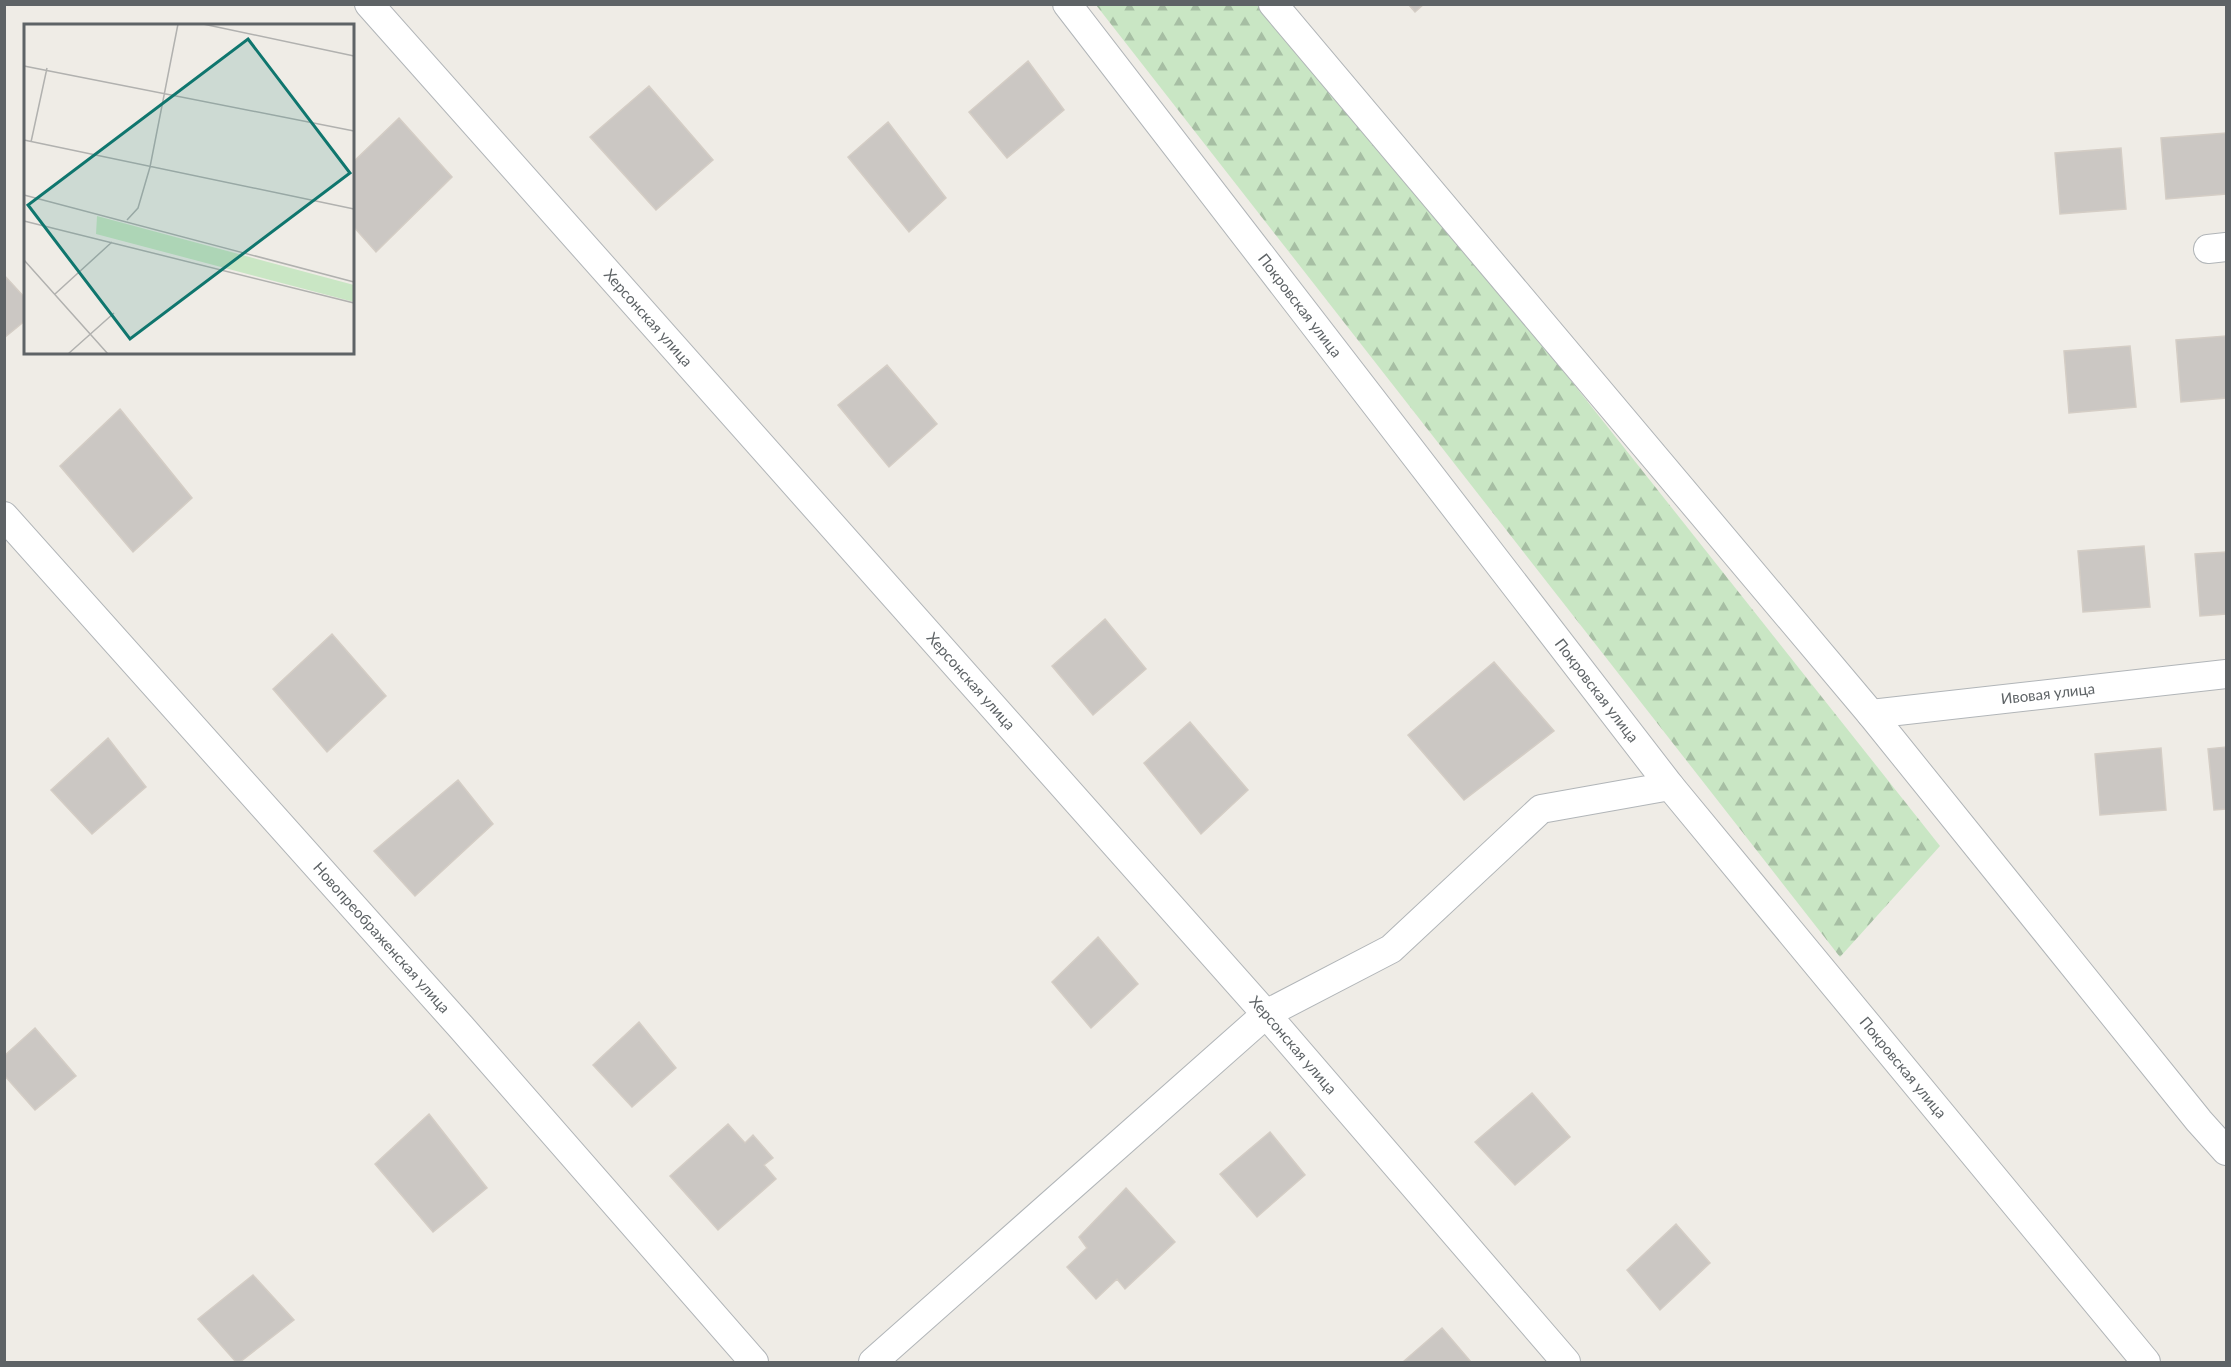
<svg xmlns="http://www.w3.org/2000/svg" width="2231" height="1367" font-family="Lato,sans-serif">
<style>
.forest{fill:url(#forest-firs)}
.building{fill:#cbc7c3;stroke:#d4cdc5;stroke-width:1.5}
.lines{fill:none;stroke-linecap:round;stroke-linejoin:round}
.street-casing{stroke:#b1b5b8;stroke-width:30}
.street{stroke:#fff;stroke-width:28}
.labels{text-anchor:middle;stroke-width:6;stroke-linejoin:round;paint-order:stroke}
.street-label{font-size:15px;fill:#5e6366;stroke:#fff}
.inset-road{fill:none;stroke:#b1b1af;stroke-width:1.5}
.view{fill:#0f766e;fill-opacity:0.15;stroke:#0f766e;stroke-width:3}
.inset-edge{fill:none;stroke:#5e6366;stroke-width:3}
</style>
<defs>
<pattern id="forest-firs" width="22" height="20" patternUnits="userSpaceOnUse" patternTransform="scale(1.5)"><rect width="22" height="20" fill="#c9e6c4"/><path d="M5 1l3.5 6h-7zM16 11l3.5 6h-7z" fill="#a6bea3"/></pattern>
</defs>
<rect width="100%" height="100%" fill="#efece6"/>
<path class="forest" d="M1096 5H1273L1940 846 1840 957Z"/>
<path class="building" d="M1408 4H1424L1415 12Z
M1028 61 1064 110 1007 158 969 112Z
M649 86 713 160 656 210 590 137Z
M399 118 452 177 376 252 352 225V163Z
M888 122 946 198 909 232 848 157Z
M2226 133V194L2166 199 2161 138Z
M2121 148 2126 209 2060 214 2055 153Z
M4 275 26 299V320L4 338Z
M2226 336V398L2181 402 2176 340Z
M2130 346 2136 407 2069 413 2064 351Z
M887 365 937 424 889 467 838 405Z
M120 409 192 498 133 552 60 466Z
M2144 546 2150 607 2083 612 2078 551Z
M2226 552V614L2200 616 2195 554Z
M1105 619 1146 669 1093 715 1052 666Z
M332 634 386 696 327 752 273 689Z
M1494 662 1554 731 1464 800 1408 735Z
M1190 722 1248 790 1201 834 1144 763Z
M108 738 146 787 92 834 51 790Z
M2226 747V809L2214 810 2208 749Z
M2161 748 2166 810 2100 815 2095 754Z
M458 780 493 824 415 896 374 851Z
M1098 937 1138 984 1091 1028 1052 982Z
M639 1022 676 1068 632 1107 593 1065Z
M35 1028 76 1076 35 1110 4 1075V1056Z
M1532 1093 1570 1137 1515 1185 1475 1142Z
M429 1114 487 1188 433 1232 375 1164Z
M728 1124 745 1143 753 1135 773 1158 764 1165 776 1179 718 1230 670 1176Z
M1270 1132 1305 1175 1257 1217 1220 1174Z
M1126 1188 1175 1242 1125 1289 1117 1279 1096 1299 1067 1267 1087 1248 1079 1237Z
M1676 1224 1710 1263 1660 1310 1627 1270Z
M253 1275 294 1320 240 1362H236L198 1319Z
M1442 1328 1471 1362H1403Z"/>
<g class="lines">
<defs>
<g id="street">
<path id="s1" d="M369 4 1266 1014 1566 1362"/>
<path id="s2" d="M1067 4 1670 786 2146 1362"/>
<path d="M1273 4 1871 714 2199 1121 2226 1151"/>
<path d="M2208 249 2226 247"/>
<path id="s3" d="M4 516 461 1027 754 1362"/>
<path id="s4" d="M1871 714 2226 674"/>
<path d="M873 1362 1266 1014 1391 949 1541 809 1670 786"/>
</g>
</defs>
<use href="#street" class="street-casing"/>
<use href="#street" class="street"/>
</g>
<g class="labels">
<g class="street-label">
<text dy="5" stroke="none"><textPath href="#s2" startOffset="381">Покровская улица</textPath></text>
<text dy="5" stroke="none"><textPath href="#s1" startOffset="420">Херсонская улица</textPath></text>
<text dy="5" stroke="none"><textPath href="#s1" startOffset="906">Херсонская улица</textPath></text>
<text dy="5" stroke="none"><textPath href="#s2" startOffset="867">Покровская улица</textPath></text>
<text dy="5" stroke="none"><textPath href="#s4" startOffset="178">Ивовая улица</textPath></text>
<text dy="5" stroke="none"><textPath href="#s3" startOffset="566">Новопреображенская улица</textPath></text>
<text dy="5" stroke="none"><textPath href="#s1" startOffset="1392">Херсонская улица</textPath></text>
<text dy="5" stroke="none"><textPath href="#s2" startOffset="1353">Покровская улица</textPath></text>
</g>
</g>
<g transform="translate(24 24)">
<rect width="330" height="330" fill="#efece6"/>
<path d="M73 192 330 261V278L72 210Z" fill="#c9e6c4"/>
<path class="inset-road" d="M179 0 330 32M0 42 330 107M0 116 330 185M7 118 23 44M0 171 330 258M103 196 114 184 126 143 154 0M0 197 330 279M0 236 84 330M31 270 88 218M44 330 90 289"/>
<path class="view" d="M224 15 326 149 106 315 4 181Z"/>
<rect width="330" height="330" class="inset-edge"/>
</g>
<rect width="2231" height="1367" fill="none" stroke="#5e6366" stroke-width="12"/>
</svg>
